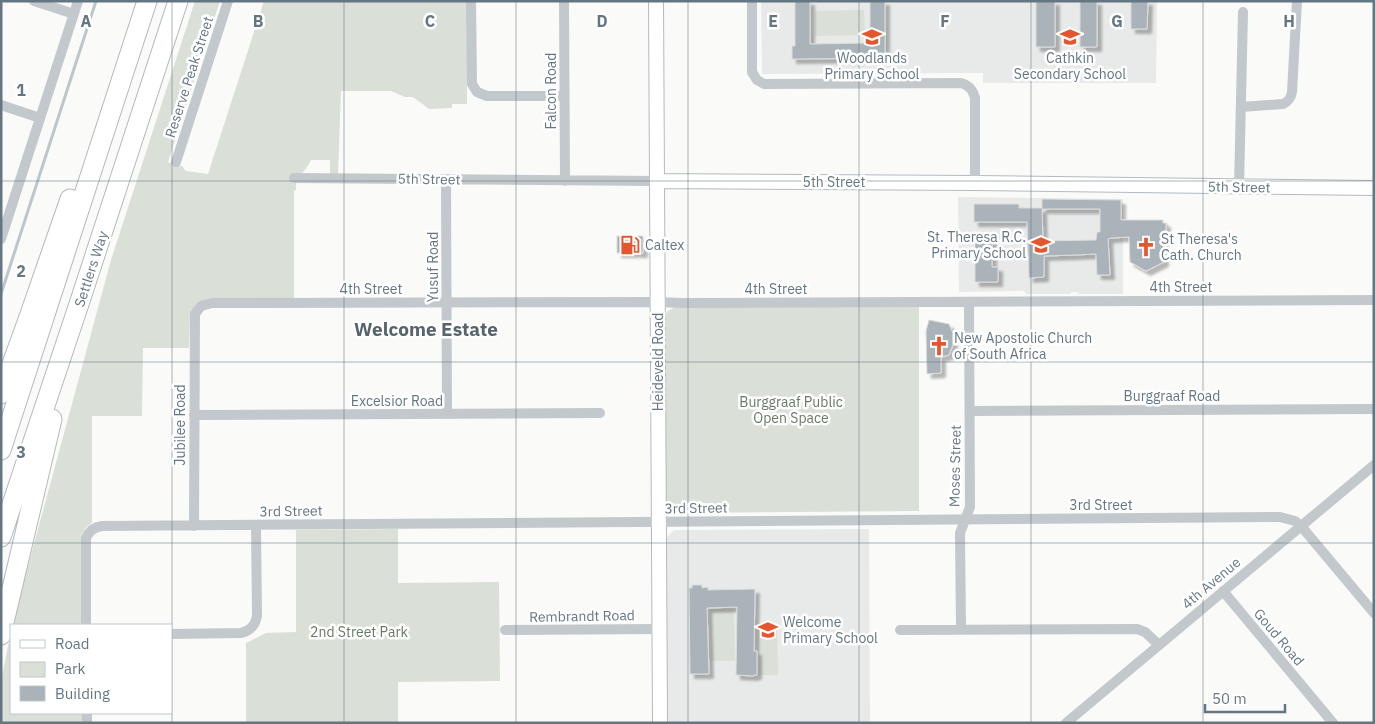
<svg xmlns="http://www.w3.org/2000/svg" width="1375" height="724" font-family="'IBM Plex Sans',sans-serif">
<style>
.built{fill:#e8e9e9}
.green{fill:#dadfd7}
.lines{fill:none;stroke-linecap:round;stroke-linejoin:round}
.stream{stroke:#bbc7cb;stroke-width:3}
.building{fill:#aab3b9;stroke:#dcdcda;fill-rule:evenodd;filter:url(#shadow)}
.secondary-casing{stroke:#b3babf;stroke-width:16}
.highway-casing{stroke:#b4b9bd;stroke-width:21}
.street{stroke:#c3c8cc;stroke-width:10}
.secondary{stroke:#fff;stroke-width:14}
.highway{stroke:#fff;stroke-width:19}
.grid{fill:none;stroke:#657683;stroke-width:1;stroke-opacity:0.55}
.labels{text-anchor:middle;stroke-width:5;stroke-linejoin:round;paint-order:stroke}
.poi-label{font-size:14px;fill:#657683;stroke:#fff;text-anchor:start}
.street-label{font-size:14px;fill:#657683;stroke:#fff}
.park-label{font-size:14px;fill:#687a64;stroke:#fff}
.district-label{font-size:19px;font-weight:bold;fill:#57646e;stroke:#fff}
.grid-label{font-size:16px;text-anchor:middle;font-weight:bold;fill:#657683;stroke:#fff;stroke-width:5;stroke-linejoin:round;paint-order:stroke}
</style>
<defs>
<filter id="shadow"><feDropShadow dx="4.5" dy="4.5" stdDeviation="1" flood-color="#0004"/></filter>
</defs>
<rect width="100%" height="100%" fill="#fafaf8"/>
<path class="built" d="M761 1H1157L1156 83H983V73L762 74Z
M958 197 1123 199V294H1079L1077 292H1071L1070 294H1026L1024 291 959 292Z
M869 529 870 723H667L666 538 674 530Z"/>
<path class="green" d="M195 1H220L168 162 182 166 186 171 208 174 264 1H467V104H452V108L429 109 413 97H405L391 91H341L338 175 330 174V160H311C306 172 295 176 296 190L294 191V298L208 299 197 303 190 314 189 348H143L142 416H92V523L86 527 81 536 82 625H12L111 260Z
M864 10 865 35 815 36V11Z
M675 307H919V511L680 513 669 512 665 504 664 316 668 311Z
M398 529V583L499 582 500 681 398 682V723H246V643L266 633 296 632V530Z
M710 609H734L735 661H711Z
M757 629H777L778 675H757Z
M11 631V713H82V723H1V681Z"/>
<g class="lines">
<path class="stream" d="M1 294 96 1"/>
</g>
<path class="building" d="M795 1H810V44L870 43V1H885V58L792 59V46H795Z
M1036 1H1055V47H1036Z
M1080 1H1097V47H1080Z
M1131 1H1148L1147 29H1131Z
M1042 199 1121 200V220H1163V223H1166V237H1163L1164 262 1146 271 1130 262 1129 237 1111 238 1108 239 1110 275H1097L1096 254 1075 255 1044 256V277L1029 278 1027 222H974V204H1019V208H1042ZM1042 209H1100V232H1097L1096 240 1043 241Z
M617 236H643V253H617Z
M975 238H992V267H998V282H975Z
M929 320 949 324 953 333V345L949 355 941 357V373L927 374 926 331Z
M692 585H702V588L708 587V590L755 589 754 651H757V675H754V676L736 675 737 607 707 608 709 674H690L689 588H692Z"/>
<g class="lines">
<defs>
<path id="secondary" d="M656 1 660 723
M657 181 975 183 1374 188"/>
<path id="highway" d="M1 394 29 317 70 199
M1 450 147 1
M1 537 80 301 178 1
M1 635 52 419"/>
</defs>
<use href="#secondary" class="secondary-casing"/>
<use href="#highway" class="highway-casing"/>
<path class="street" d="M34 1 74 14
M471 1 472 84 477 92 487 96H564
M564 1 565 181
M752 1V72L757 80 764 84 961 83C969 85 973 90 975 98V183
M1 105 40 118
M1241 107 1283 104C1289 101 1291 98 1292 92L1297 1
M176 162 228 1
M294 178 657 181
M446 180 447 414
M1239 187 1243 12
M1 239 78 1
M970 411 1374 409
M194 415 600 413
M194 526 195 314 201 306 212 303 657 302 682 303 1374 300
M1223 591 1333 723
M86 625V538C89 531 94 527 102 526L1280 517 1295 521 1301 526 1374 613
M961 629 960 533 970 507 969 302
M505 630 659 629
M900 630 1137 629 1145 632 1159 645
M171 634 241 633C250 631 255 626 257 616L256 525
M87 713V723
M1066 723 1374 465"/>
<use href="#secondary" class="secondary"/>
<use href="#highway" class="highway"/>
</g>
<path class="grid" d="M172 1V723M344 1V723M516 1V723M688 1V723M859 1V723M1031 1V723M1203 1V723M1 181H1374M1 362H1374M1 543H1374"/>
<defs>
<symbol id="school-bare" viewBox="-9 -9 18 18"><path d="M0-5L7-2L0 1L-7-2ZM-4 1L0 2.5L4 1V4Q0 6-4 4Z" fill="#e4572e" stroke="#fff" stroke-width="2.5" paint-order="stroke"/></symbol>
<symbol id="fuel-bare" viewBox="-9 -9 18 18"><path d="M-5.5-6h7V0h2V4h1.3V-2.5L3-4.5l.8-.8L6-3V5H2.5V1h-1V6h-7ZM-4.2-4.7v3.2H.2V-4.7Z" fill="#e4572e" stroke="#fff" stroke-width="2.5" paint-order="stroke"/></symbol>
<symbol id="church-bare" viewBox="-9 -9 18 18"><path d="M-1.2-6h2.4v3.5h3.3v2.4h-3.3V6h-2.4V-.1h-3.3v-2.4h3.3Z" fill="#e4572e" stroke="#fff" stroke-width="2.5" paint-order="stroke"/></symbol>
</defs>
<g fill-rule="evenodd">
<use href="#school-bare" x="858" y="23" width="28" height="28"/>
<use href="#school-bare" x="1056" y="23" width="28" height="28"/>
<use href="#fuel-bare" x="616" y="231" width="28" height="28"/>
<use href="#school-bare" x="1027" y="231" width="28" height="28"/>
<use href="#church-bare" x="1132" y="233" width="28" height="28"/>
<use href="#church-bare" x="925" y="332" width="28" height="28"/>
<use href="#school-bare" x="754" y="616" width="28" height="28"/>
</g>
<g class="labels">
<g class="poi-label">
<text x="872" y="63" text-anchor="middle">Woodlands<tspan x="872" dy="16">Primary School</tspan></text>
<text x="1070" y="63" text-anchor="middle">Cathkin<tspan x="1070" dy="16">Secondary School</tspan></text>
<text x="1026" y="242" text-anchor="end">St. Theresa R.C.<tspan x="1026" dy="16">Primary School</tspan></text>
<text x="1161" y="244">St Theresa's<tspan x="1161" dy="16">Cath. Church</tspan></text>
<text x="645" y="250">Caltex</text>
<text x="954" y="343">New Apostolic Church<tspan x="954" dy="16">of South Africa</tspan></text>
<text x="783" y="627">Welcome<tspan x="783" dy="16">Primary School</tspan></text>
</g>
<g class="street-label">
<text transform="translate(189 77) rotate(-72)" y="5">Reserve Peak Street</text>
<text transform="translate(551 91) rotate(-90)" y="5">Falcon Road</text>
<text transform="translate(429 179) rotate(1)" y="5">5th Street</text>
<text x="834" y="187">5th Street</text>
<text transform="translate(1239 187) rotate(1)" y="5">5th Street</text>
<text transform="translate(433 267) rotate(-90)" y="5">Yusuf Road</text>
<text transform="translate(91 269) rotate(-72)" y="5">Settlers Way</text>
<text x="1181" y="292">4th Street</text>
<text x="371" y="294">4th Street</text>
<text x="776" y="294">4th Street</text>
<text transform="translate(658 362) rotate(-90)" y="5">Heideveld Road</text>
<text x="1172" y="401">Burggraaf Road</text>
<text x="397" y="406">Excelsior Road</text>
<text transform="translate(180 425) rotate(-90)" y="5">Jubilee Road</text>
<text transform="translate(955 466) rotate(-89)" y="5">Moses Street</text>
<text x="1101" y="510">3rd Street</text>
<text transform="translate(696 508) rotate(-1)" y="5">3rd Street</text>
<text transform="translate(291 511) rotate(-1)" y="5">3rd Street</text>
<text transform="translate(1211 583) rotate(-40)" y="5">4th Avenue</text>
<text transform="translate(582 616) rotate(-1)" y="5">Rembrandt Road</text>
<text transform="translate(1279 637) rotate(50)" y="5">Goud Road</text>
</g>
<g class="park-label">
<text x="791" y="407">Burggraaf Public<tspan x="791" dy="16">Open Space</tspan></text>
<text x="359" y="637">2nd Street Park</text>
</g>
<g class="district-label">
<text x="426" y="336">Welcome Estate</text>
</g>
</g>
<g class="grid-label">
<text x="86" y="27">A</text>
<text x="258" y="27">B</text>
<text x="430" y="27">C</text>
<text x="602" y="27">D</text>
<text x="773" y="27">E</text>
<text x="945" y="27">F</text>
<text x="1117" y="27">G</text>
<text x="1289" y="27">H</text>
<text x="21" y="96">1</text>
<text x="21" y="277">2</text>
<text x="21" y="458">3</text>
</g>
<rect width="1375" height="724" fill="none" stroke="#657683" stroke-width="5"/>
<rect x="10" y="624" width="162" height="90" fill="#ffffff" stroke="#c1c8cd"/>
<rect x="20" y="640" width="25" height="8" fill="#ffffff" stroke="#c1c8cd"/>
<text x="55" y="649" font-size="15" fill="#657683">Road</text>
<rect x="20" y="662" width="25" height="15" fill="#dadfd7" stroke="#c1c8cd"/>
<text x="55" y="674" font-size="15" fill="#657683">Park</text>
<rect x="20" y="686" width="25" height="15" fill="#aab3b9" stroke="#c1c8cd"/>
<text x="55" y="699" font-size="15" fill="#657683">Building</text>
<path d="M1205 704v8h80v-8" fill="none" stroke="#657683" stroke-width="2.5"/>
<text x="1212" y="704" font-size="15" fill="#657683" stroke="#ffffff" stroke-width="4" paint-order="stroke">50 m</text>
</svg>
